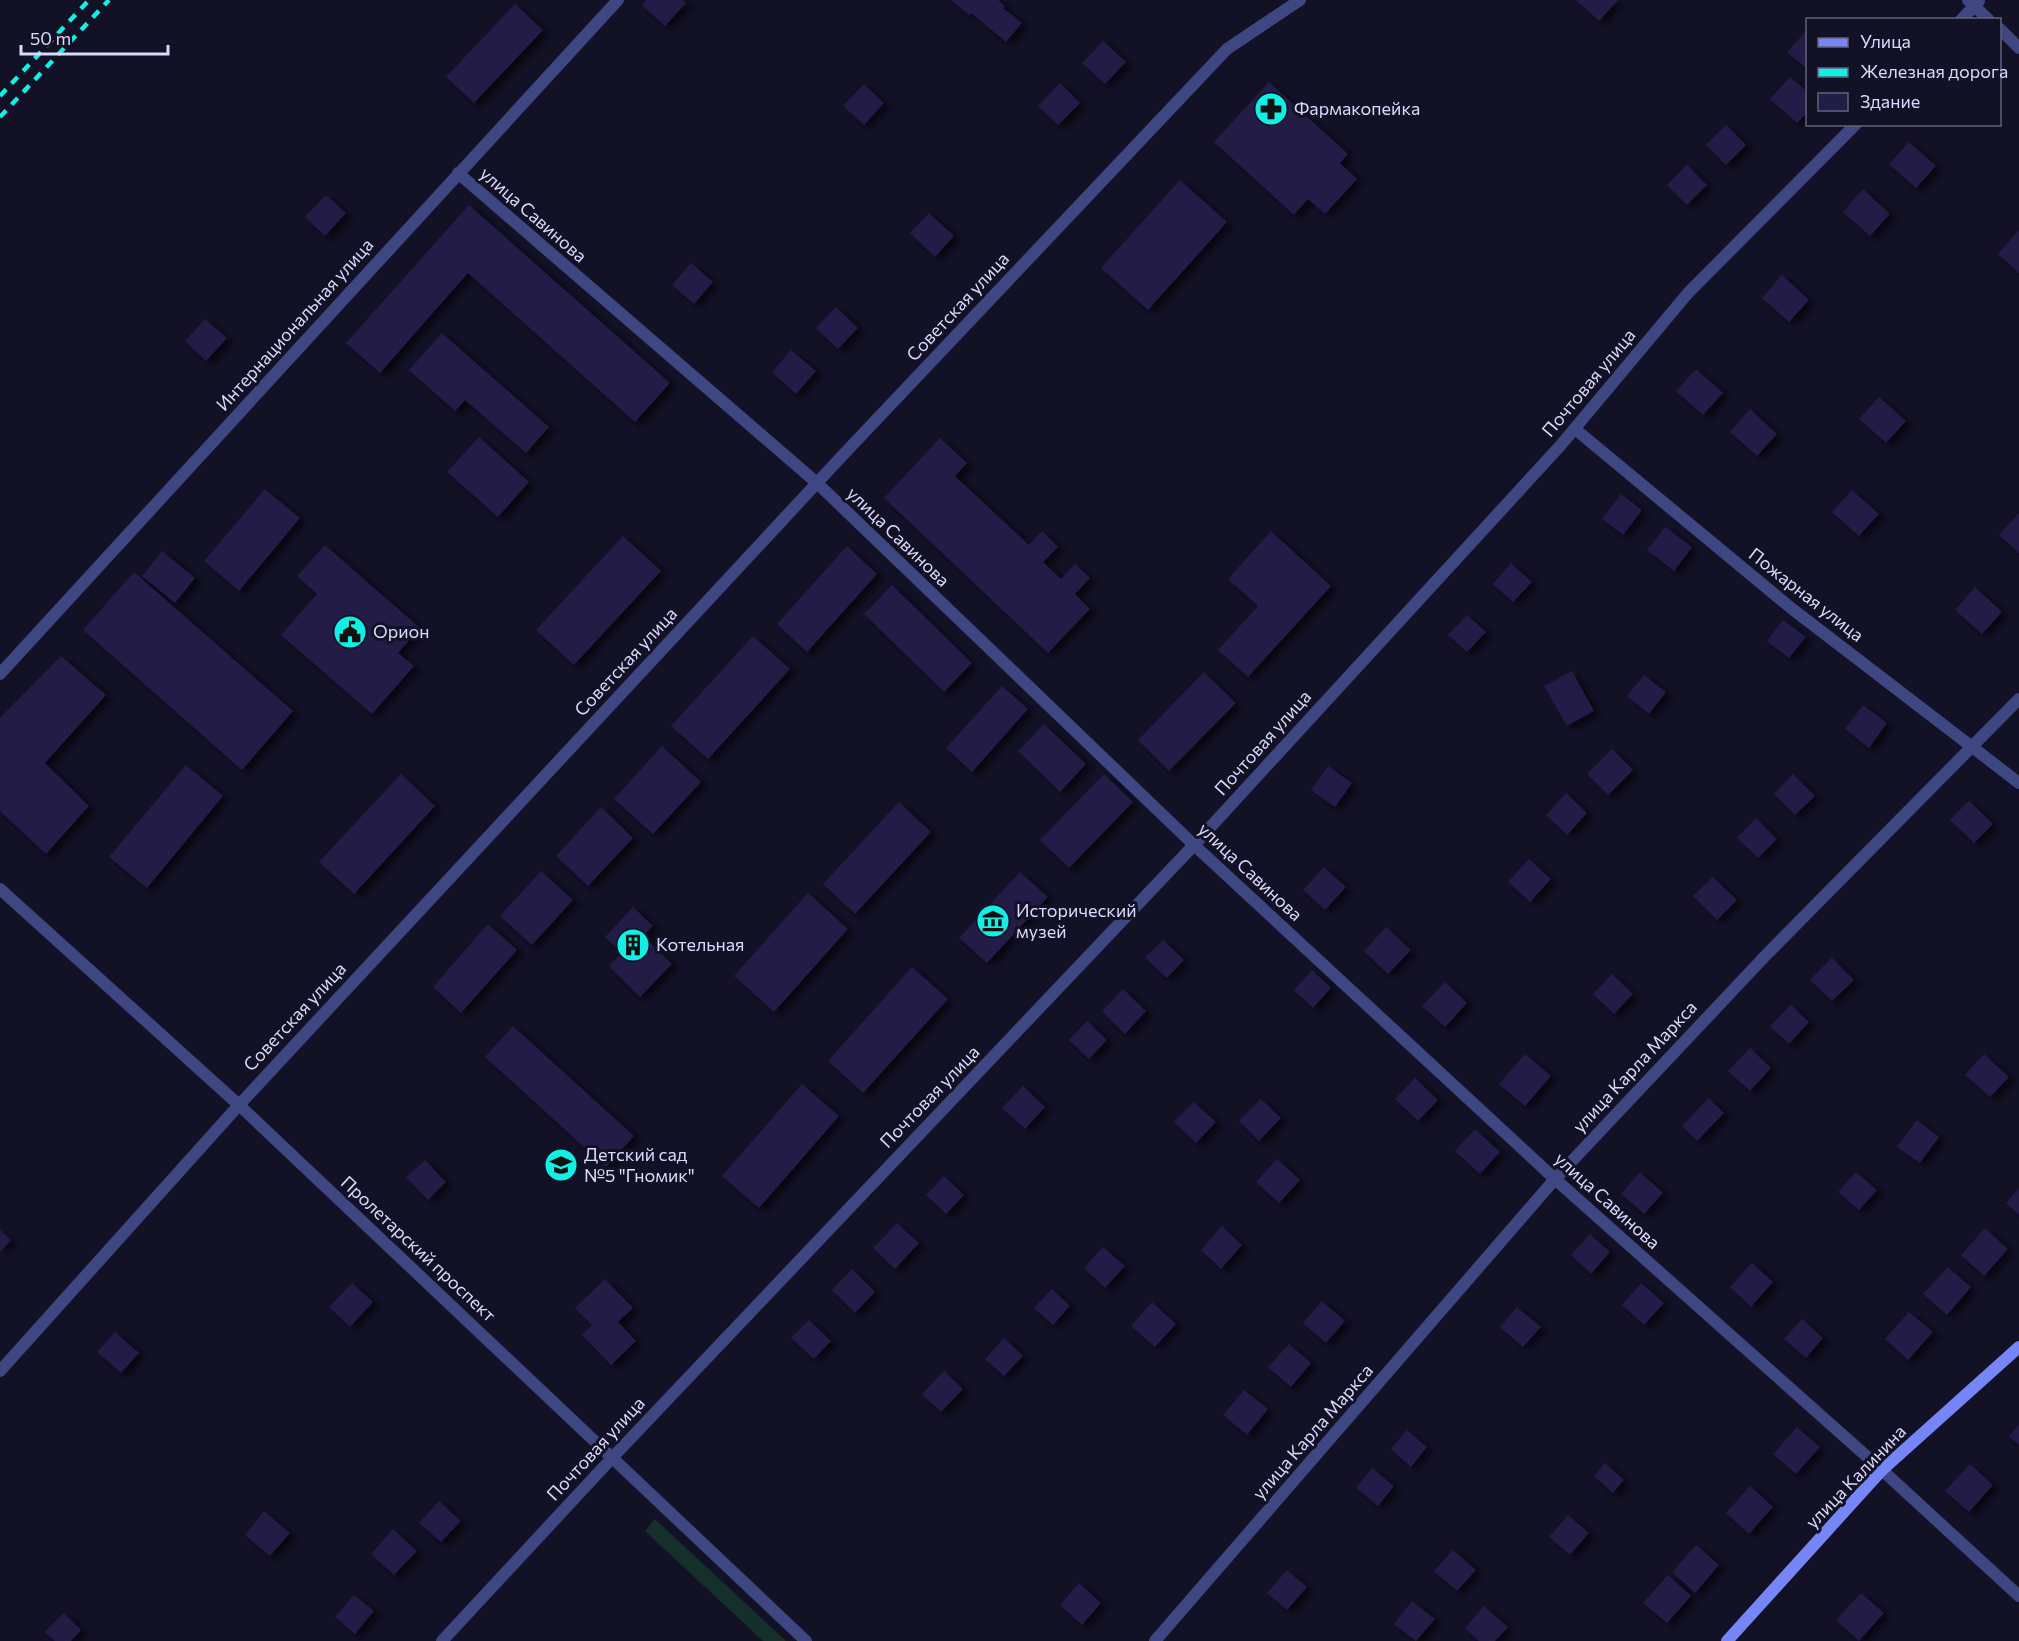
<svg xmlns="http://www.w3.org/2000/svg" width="2019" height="1641" font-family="Commissioner,sans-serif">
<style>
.green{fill:#15302b}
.building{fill:#201e46;filter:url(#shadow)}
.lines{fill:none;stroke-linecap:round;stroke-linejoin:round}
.minor{stroke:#3f4782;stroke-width:12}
.tertiary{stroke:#3f4782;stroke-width:12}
.secondary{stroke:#7686f6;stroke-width:12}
.rail{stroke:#12efe4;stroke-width:4.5;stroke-dasharray:9 8;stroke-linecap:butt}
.labels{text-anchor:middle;stroke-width:6;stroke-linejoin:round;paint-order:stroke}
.poi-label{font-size:18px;fill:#d9dafc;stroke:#121126;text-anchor:start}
.street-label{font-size:18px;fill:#d9dafc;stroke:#121126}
</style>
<defs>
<filter id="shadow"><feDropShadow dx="6" dy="4" stdDeviation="3" flood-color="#0009"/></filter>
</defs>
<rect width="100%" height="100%" fill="#121126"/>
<path class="green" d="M655 1519 786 1641H763L645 1531Z"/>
<path class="building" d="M646 0H683L686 3 665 26 642 5Z
M951 0H998L1005 6 1003 8 1022 23 1006 42 971 13 969 15Z
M1576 0H1618L1599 21Z
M515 4 543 30 474 103 446 77Z
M1808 29V70L1787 52Z
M1103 41 1126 62 1105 84 1082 63Z
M1790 77 1808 92V112L1797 123 1770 99Z
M1269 82 1348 154 1340 163 1357 179 1325 214 1308 199 1294 215 1214 142Z
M1060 83 1080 103 1058 125 1038 106Z
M864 84 884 103 864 125 843 106Z
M1726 125 1746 145 1726 165 1706 145Z
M1909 142 1936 166 1916 188 1889 164Z
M1687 165 1707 185 1687 205 1667 185Z
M1180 180 1227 222 1148 310 1101 268Z
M1863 189 1890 214 1870 236 1843 212Z
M326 195 346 213 325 236 305 217Z
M469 205 670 383 635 422 468 273 380 373 346 343Z
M929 213 954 236 935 257 910 233Z
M2018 231 2019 232V273L1998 254Z
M691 263 713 282 694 304 672 285Z
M1782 275 1809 300 1789 322 1762 298Z
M836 307 858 328 838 349 816 328Z
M205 319 227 338 206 361 185 341Z
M442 333 549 427 526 453 465 400 455 411 409 370Z
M791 350 816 371 796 394 772 372Z
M1696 369 1723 393 1703 415 1676 391Z
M1879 397 1906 421 1886 443 1859 419Z
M1750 409 1777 434 1757 456 1730 432Z
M479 437 529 482 498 517 447 472Z
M940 438 967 463 955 476 1029 545 1042 531 1058 547 1043 562 1061 579 1075 564 1090 578 1075 594 1090 609 1048 653 884 498Z
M265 489 300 518 239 591 204 561Z
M1852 490 1879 514 1859 536 1832 512Z
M1621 494 1642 510 1623 535 1602 519Z
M2019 513V553L1999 535Z
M1665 527 1692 547 1674 571 1647 550Z
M1271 531 1331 586 1248 677 1218 650 1258 606 1228 579Z
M623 536 661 571 574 665 536 630Z
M325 545 420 628 398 653 414 666 372 714 281 635 317 594 297 576Z
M847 546 877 574 807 652 777 624Z
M162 551 195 578 175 603 142 576Z
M1511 563 1532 582 1513 602 1493 584Z
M134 572 293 711 242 770 83 630Z
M892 585 972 663 944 692 864 614Z
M1975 587 2002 612 1982 634 1955 610Z
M1467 615 1486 632 1467 652 1448 635Z
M1783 620 1806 637 1789 658 1767 641Z
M753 636 790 669 708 759 671 726Z
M61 656 106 695 45 763 89 806 46 854 0 811V718Z
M1572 671 1594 711 1567 726 1544 686Z
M1204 672 1236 703 1169 771 1138 740Z
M1644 675 1666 692 1649 714 1627 696Z
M1002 686 1028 709 972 772 946 748Z
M1863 705 1887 723 1869 748 1845 729Z
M1044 724 1086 764 1060 792 1018 751Z
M662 746 701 782 653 834 614 799Z
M1612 749 1633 770 1608 795 1587 774Z
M186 765 223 796 147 888 109 857Z
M1328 766 1352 783 1335 807 1311 790Z
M401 774 435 806 354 894 319 862Z
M1104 774 1133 802 1069 868 1040 840Z
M1793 774 1815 796 1795 815 1774 794Z
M1566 793 1587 813 1567 835 1546 815Z
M1969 801 1993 824 1974 843 1950 820Z
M899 802 931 832 855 914 823 884Z
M601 807 633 838 588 886 556 856Z
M1756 818 1777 839 1758 858 1737 838Z
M1529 859 1551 879 1530 902 1508 882Z
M1324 867 1346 887 1325 910 1303 890Z
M541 871 573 900 532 945 500 916Z
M1020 872 1048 897 987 963 959 938Z
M1713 877 1737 900 1717 920 1693 896Z
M808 893 848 929 774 1012 734 976Z
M633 907 653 926 643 936 672 964 640 997 609 966 622 953 605 937Z
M488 924 517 950 461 1013 433 987Z
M1386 927 1411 950 1388 974 1364 951Z
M1163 940 1184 960 1167 978 1145 958Z
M1832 958 1854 980 1832 1001 1810 980Z
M912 967 948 999 863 1093 828 1061Z
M1312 970 1331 988 1313 1008 1294 990Z
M1612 974 1633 994 1614 1014 1593 994Z
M1445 982 1467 1003 1445 1027 1422 1006Z
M1123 989 1146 1011 1125 1034 1102 1011Z
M1791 1005 1809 1022 1789 1044 1770 1026Z
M1087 1021 1107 1040 1089 1059 1069 1040Z
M513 1026 634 1136 606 1167 485 1057Z
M1750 1048 1771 1068 1750 1091 1728 1071Z
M1525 1054 1551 1076 1525 1106 1499 1084Z
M1984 1054 2009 1077 1990 1097 1965 1075Z
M1415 1078 1438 1100 1418 1121 1395 1099Z
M802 1084 839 1116 759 1208 722 1176Z
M1023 1086 1045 1107 1025 1129 1002 1108Z
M1709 1098 1724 1113 1697 1141 1682 1126Z
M1261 1099 1281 1118 1259 1141 1239 1121Z
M1194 1102 1216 1122 1196 1143 1174 1122Z
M1917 1120 1939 1137 1920 1163 1897 1147Z
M1475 1129 1500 1152 1480 1174 1455 1151Z
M1277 1159 1300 1180 1279 1203 1256 1182Z
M425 1160 446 1182 428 1200 406 1177Z
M1640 1172 1663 1193 1644 1214 1621 1194Z
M1856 1172 1877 1190 1859 1210 1838 1192Z
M944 1176 964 1195 946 1214 926 1195Z
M2019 1188V1215L2006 1203Z
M897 1223 919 1243 895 1269 873 1248Z
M1222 1226 1242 1245 1221 1269 1201 1250Z
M1985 1228 2008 1249 1984 1276 1961 1255Z
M0 1230 11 1240 0 1252Z
M1590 1234 1610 1252 1591 1274 1571 1255Z
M1103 1247 1125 1266 1105 1288 1084 1268Z
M1752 1263 1773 1282 1751 1307 1730 1287Z
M1948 1267 1971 1287 1947 1315 1923 1294Z
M852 1269 875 1292 855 1313 832 1290Z
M605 1279 633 1308 618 1322 636 1341 611 1365 582 1335 592 1325 575 1308Z
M352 1283 373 1302 350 1327 329 1307Z
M1641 1283 1664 1303 1644 1325 1622 1305Z
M1052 1289 1070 1306 1053 1325 1034 1308Z
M1322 1301 1345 1321 1326 1343 1303 1323Z
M1152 1302 1176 1324 1155 1347 1131 1326Z
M1517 1307 1541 1327 1523 1347 1500 1327Z
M1909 1312 1933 1332 1908 1360 1885 1339Z
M1802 1319 1823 1338 1806 1358 1784 1339Z
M809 1320 831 1341 814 1359 791 1338Z
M115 1332 139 1353 121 1373 97 1352Z
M1004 1338 1023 1356 1004 1376 985 1359Z
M1289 1344 1311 1363 1291 1387 1268 1367Z
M944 1371 963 1389 941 1412 922 1394Z
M1244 1390 1268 1409 1247 1435 1223 1415Z
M2019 1424V1445L2009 1436Z
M1797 1427 1820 1447 1796 1474 1773 1454Z
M1407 1430 1427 1447 1411 1467 1391 1449Z
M1605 1463 1624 1480 1613 1493 1594 1476Z
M1970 1464 1993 1485 1969 1512 1945 1491Z
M1372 1468 1394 1486 1378 1506 1356 1488Z
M1750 1486 1773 1507 1749 1534 1726 1513Z
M439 1501 461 1521 441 1542 419 1523Z
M264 1511 290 1533 270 1556 245 1535Z
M1568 1515 1589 1533 1570 1555 1549 1537Z
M393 1529 417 1551 394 1575 371 1554Z
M1696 1545 1719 1565 1695 1593 1672 1572Z
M1453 1550 1476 1570 1457 1591 1434 1571Z
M1287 1570 1307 1587 1287 1610 1267 1593Z
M1668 1575 1691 1596 1667 1623 1643 1603Z
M1079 1583 1101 1603 1082 1625 1060 1605Z
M1861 1593 1884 1613 1859 1641 1836 1620Z
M354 1595 374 1611 355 1634 335 1617Z
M1412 1601 1435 1619 1416 1641 1394 1624Z
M1484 1606 1508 1627 1495 1641H1479L1465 1628Z
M64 1613 81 1630 71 1641H55L45 1632Z"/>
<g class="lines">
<path class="minor" d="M1968 0 1989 20
M1961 20 1979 1
M2000 29 2019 48
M458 173 817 483 1194 845 1555 1179 1882 1470 2019 1596
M1575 429 1791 608 2019 783
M0 674 618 0
M0 1371 239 1105 842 456 1227 49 1300 0
M442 1641 612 1458 1194 845 1560 446 1688 293 1856 124
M1155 1641 1555 1179 1767 954 2019 699"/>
<path class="tertiary" d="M0 889 239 1105 806 1641"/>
<path class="secondary" d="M1727 1641 1882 1470 2019 1347"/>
<path class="rail" d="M0 96 89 0
M0 117 109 0"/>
</g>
<defs>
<symbol id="pharmacy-disc" viewBox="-11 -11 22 22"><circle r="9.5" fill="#12efe4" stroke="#121126"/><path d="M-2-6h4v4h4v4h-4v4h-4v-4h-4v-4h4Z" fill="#111"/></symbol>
<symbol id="civic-disc" viewBox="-11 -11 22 22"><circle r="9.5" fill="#12efe4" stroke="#121126"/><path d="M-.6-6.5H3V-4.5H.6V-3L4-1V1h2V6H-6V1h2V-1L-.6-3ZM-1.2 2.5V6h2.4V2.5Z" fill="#111"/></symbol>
<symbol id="museum-disc" viewBox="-11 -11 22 22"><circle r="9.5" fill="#12efe4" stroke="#121126"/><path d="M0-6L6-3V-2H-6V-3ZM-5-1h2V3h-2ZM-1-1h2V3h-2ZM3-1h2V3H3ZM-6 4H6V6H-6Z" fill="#111"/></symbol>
<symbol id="building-disc" viewBox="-11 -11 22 22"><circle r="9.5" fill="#12efe4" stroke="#121126"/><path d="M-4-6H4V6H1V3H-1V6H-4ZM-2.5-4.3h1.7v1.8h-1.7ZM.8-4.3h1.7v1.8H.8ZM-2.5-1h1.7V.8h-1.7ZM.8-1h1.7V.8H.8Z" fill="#111"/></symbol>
<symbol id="school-disc" viewBox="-11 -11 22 22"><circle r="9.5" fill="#12efe4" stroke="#121126"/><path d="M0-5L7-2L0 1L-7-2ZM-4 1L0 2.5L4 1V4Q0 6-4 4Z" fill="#111"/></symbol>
</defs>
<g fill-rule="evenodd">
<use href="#pharmacy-disc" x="1252" y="90" width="38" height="38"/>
<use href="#civic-disc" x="331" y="613" width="38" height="38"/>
<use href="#museum-disc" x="974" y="902" width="38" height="38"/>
<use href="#building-disc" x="614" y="926" width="38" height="38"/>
<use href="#school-disc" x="542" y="1146" width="38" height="38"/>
</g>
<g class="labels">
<g class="poi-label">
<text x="1294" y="115">Фармакопейка</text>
<text x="373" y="638">Орион</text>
<text x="1016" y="917">Исторический<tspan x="1016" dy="21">музей</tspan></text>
<text x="656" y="951">Котельная</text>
<text x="584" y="1161">Детский сад<tspan x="584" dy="21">№5 "Гномик"</tspan></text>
</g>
<g class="street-label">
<text transform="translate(533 215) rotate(41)" y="6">улица Савинова</text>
<text transform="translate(958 307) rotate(-47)" y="6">Советская улица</text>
<text transform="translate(295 325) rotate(-48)" y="6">Интернациональная улица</text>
<text transform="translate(1589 383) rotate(-50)" y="6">Почтовая улица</text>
<text transform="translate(898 537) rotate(44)" y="6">улица Савинова</text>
<text transform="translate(1806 595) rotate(38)" y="6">Пожарная улица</text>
<text transform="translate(626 662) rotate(-47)" y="6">Советская улица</text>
<text transform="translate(1263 743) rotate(-48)" y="6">Почтовая улица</text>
<text transform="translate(1250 872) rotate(43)" y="6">улица Савинова</text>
<text transform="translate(295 1017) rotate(-47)" y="6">Советская улица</text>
<text transform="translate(1635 1067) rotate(-47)" y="6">улица Карла Маркса</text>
<text transform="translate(930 1097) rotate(-46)" y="6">Почтовая улица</text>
<text transform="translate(1607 1201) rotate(42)" y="6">улица Савинова</text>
<text transform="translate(418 1249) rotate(43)" y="6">Пролетарский проспект</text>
<text transform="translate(1313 1432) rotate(-49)" y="6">улица Карла Маркса</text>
<text transform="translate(596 1449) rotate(-47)" y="6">Почтовая улица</text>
<text transform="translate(1856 1477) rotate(-46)" y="6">улица Калинина</text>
</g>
</g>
<rect x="1806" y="18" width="195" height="108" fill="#121126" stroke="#62617c" stroke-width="1.5"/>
<rect x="1818" y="38" width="30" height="9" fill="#7686f6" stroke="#62617c" stroke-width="1.5"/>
<text x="1860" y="48" font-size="18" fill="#d9dafc">Улица</text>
<rect x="1818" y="68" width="30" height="9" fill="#12efe4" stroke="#62617c" stroke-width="1.5"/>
<text x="1860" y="78" font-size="18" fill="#d9dafc">Железная дорога</text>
<rect x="1818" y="93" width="30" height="18" fill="#201e46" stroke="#62617c" stroke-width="1.5"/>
<text x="1860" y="108" font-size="18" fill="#d9dafc">Здание</text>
<path d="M21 45v9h147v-9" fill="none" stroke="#d9dafc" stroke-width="3"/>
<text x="30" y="45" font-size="18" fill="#d9dafc" stroke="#121126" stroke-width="4.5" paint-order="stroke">50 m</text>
</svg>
